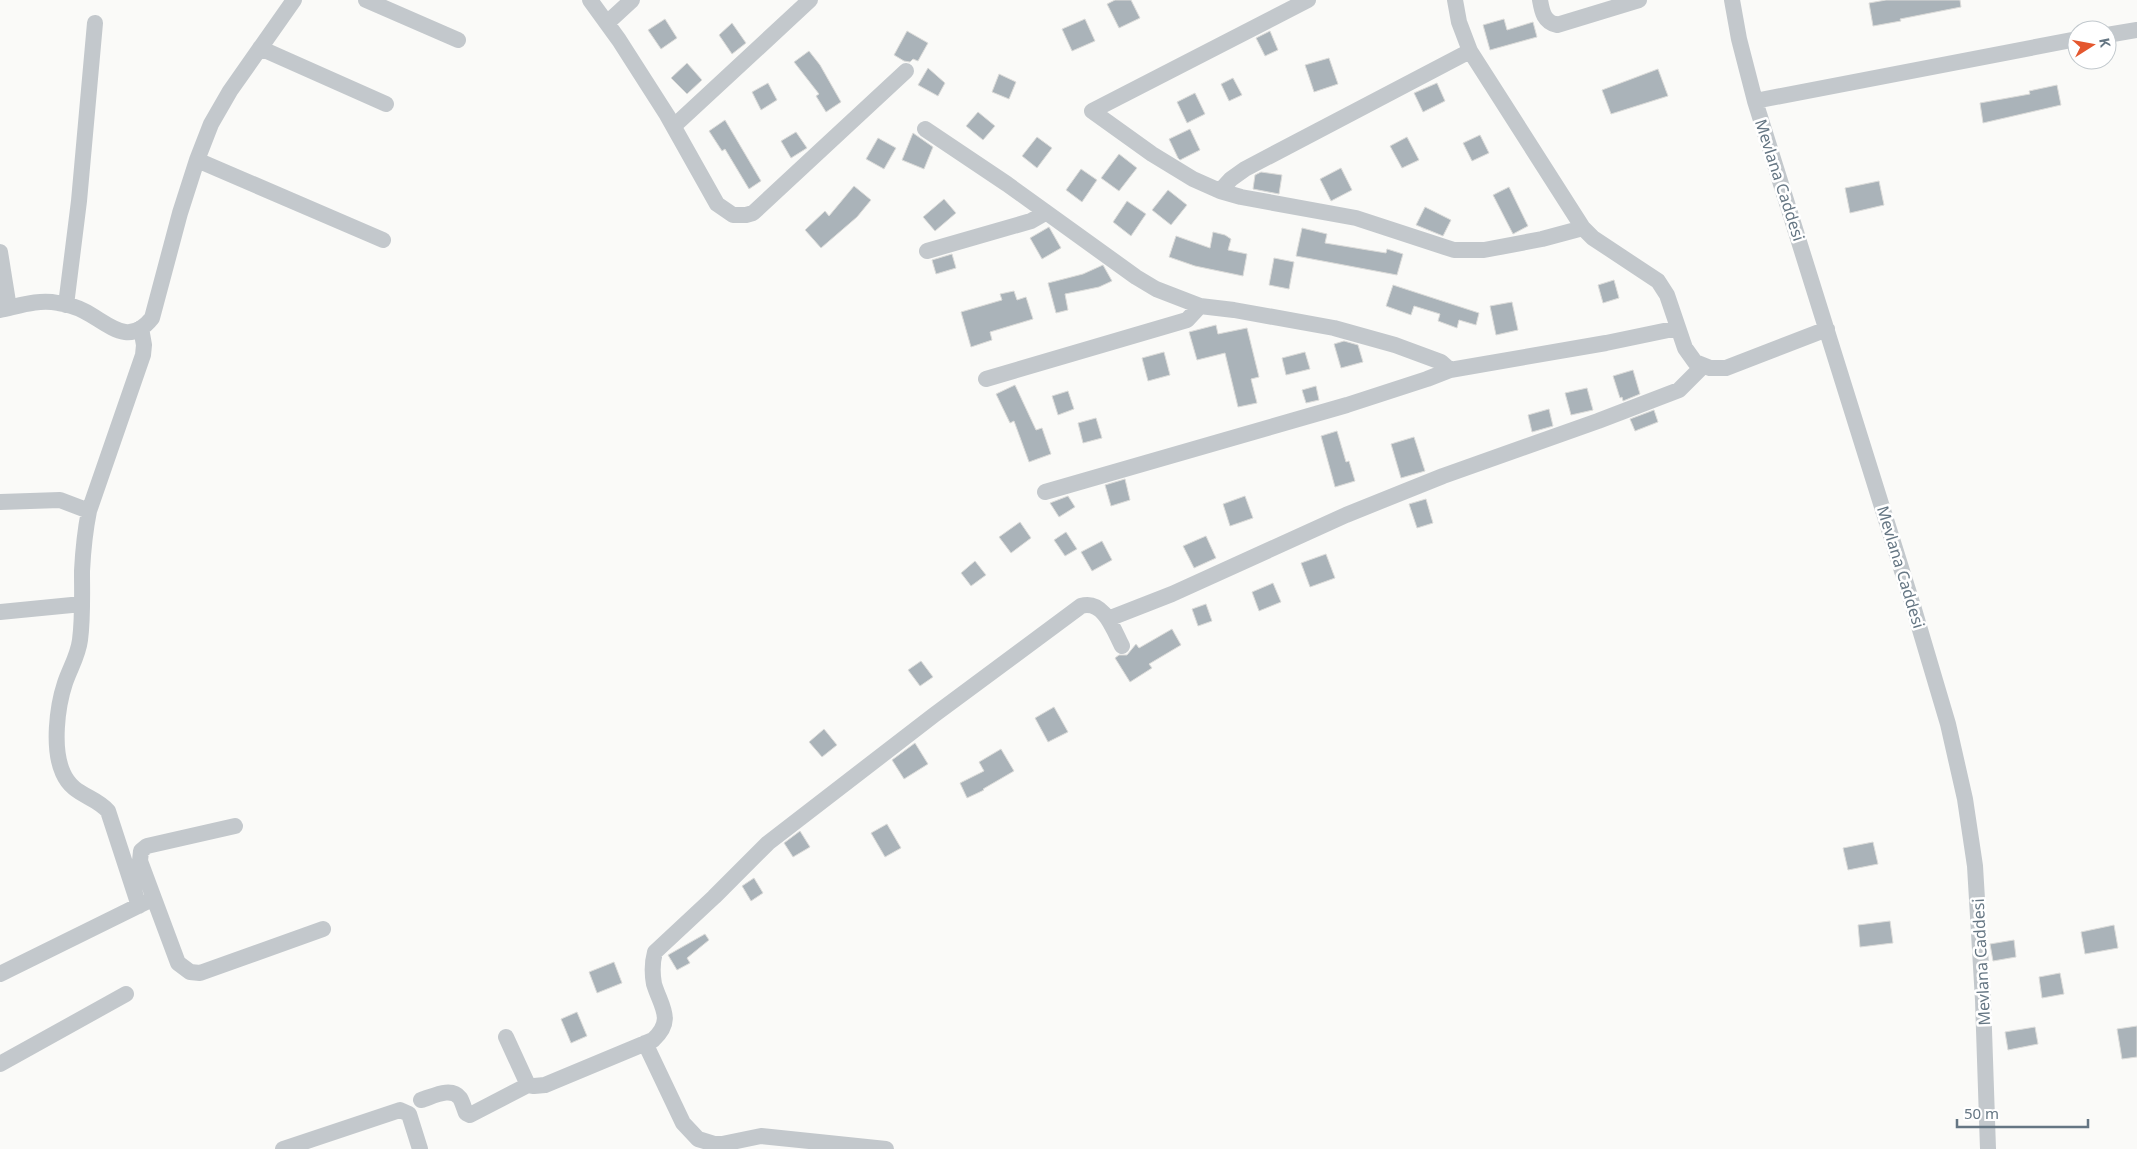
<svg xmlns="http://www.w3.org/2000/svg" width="2137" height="1149" font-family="'Noto Sans',sans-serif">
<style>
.building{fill:#aab3b9;stroke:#dcdcda}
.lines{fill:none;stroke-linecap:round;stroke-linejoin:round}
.minor{stroke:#c3c8cc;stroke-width:16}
.labels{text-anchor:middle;stroke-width:5;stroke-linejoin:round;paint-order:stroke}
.street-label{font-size:16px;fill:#657683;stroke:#fff}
</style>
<rect width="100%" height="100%" fill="#fafaf8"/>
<path class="building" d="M1115 0H1131L1140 18 1119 28 1107 4Z
M1886 0H1960L1961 7 1900 19 1901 21 1873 26 1869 3Z
M665 19 677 38 661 49 648 30Z
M1085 19 1095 41 1072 51 1062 29Z
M1504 19 1507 30 1533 22 1537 37 1490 50 1483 25Z
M732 23 746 43 732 54 719 35Z
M907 31 928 43 918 61 913 59 910 62 904 61 894 55Z
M1270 31 1278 50 1265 56 1256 38Z
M809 51 820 65 841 102 826 112 816 96 819 94 794 62Z
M1329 58 1338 84 1314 92 1305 65Z
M687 63 702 80 687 94 671 78Z
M928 68 945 83 938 96 918 85Z
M1658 69 1668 96 1611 114 1602 90Z
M999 74 1016 82 1009 99 992 92Z
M1233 78 1242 95 1229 101 1221 84Z
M768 83 777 100 761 110 752 92Z
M1437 83 1445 101 1423 112 1414 93Z
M2057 85 2061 105 1983 123 1980 103 2030 94 2029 91Z
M1195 93 1205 114 1187 123 1177 102Z
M978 112 995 126 983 140 966 126Z
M725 120 761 181 749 189 725 149 722 151 709 131Z
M1190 129 1200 150 1180 160 1178 158 1169 139Z
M796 132 807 148 791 158 781 141Z
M913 133 933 147 924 169 902 160Z
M1480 135 1489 153 1472 161 1463 143Z
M1037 137 1052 148 1037 168 1022 156Z
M1407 137 1419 160 1402 168 1390 146Z
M878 138 896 148 884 169 866 159Z
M1119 154 1137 168 1119 191 1101 178Z
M1341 168 1352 190 1331 201 1320 179Z
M1081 169 1097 180 1082 202 1066 190Z
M1261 172 1282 175 1279 194 1253 189 1255 175Z
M1879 181 1884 205 1850 213 1845 188Z
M854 186 871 200 857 217 821 248 805 230 825 211 829 216Z
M1509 187 1528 226 1513 234 1493 195Z
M1168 190 1187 205 1171 225 1152 210Z
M944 199 956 213 935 231 923 217Z
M1127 201 1146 214 1131 236 1113 222Z
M1425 207 1451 220 1443 236 1416 225Z
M1049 227 1061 248 1042 259 1030 238Z
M1302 228 1327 234 1325 243 1386 253 1387 249 1403 254 1397 275 1296 256Z
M1213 232 1225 235 1231 239 1228 250 1247 254 1243 276 1195 266 1169 257 1176 236 1210 248Z
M952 254 956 268 936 274 932 260Z
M1274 258 1294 262 1289 289 1269 285Z
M1103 265 1112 281 1099 287 1065 294 1068 310 1056 313 1048 283 1083 274Z
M1614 280 1619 298 1603 303 1598 285Z
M1393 285 1479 313 1476 325 1459 320 1457 328 1438 321 1440 314 1414 306 1411 315 1386 306Z
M1014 291 1017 300 1026 297 1033 319 990 332 992 340 971 347 961 312 1002 300 1000 294Z
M1512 302 1518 330 1496 335 1490 306Z
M1216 325 1218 334 1247 328 1259 377 1251 379 1257 403 1238 407 1225 353 1197 360 1189 332Z
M1344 341 1358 345 1363 362 1341 368 1334 344Z
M1164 352 1170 375 1148 381 1142 358Z
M1305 352 1310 369 1286 375 1282 358Z
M1633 370 1640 394 1623 401 1622 397 1620 398 1613 376Z
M1015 385 1036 430 1042 428 1051 454 1029 462 1014 421 1010 423 996 394Z
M1316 386 1319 400 1306 403 1302 390Z
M1587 388 1593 410 1571 415 1565 393Z
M1068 391 1074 409 1058 415 1052 396Z
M1549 409 1553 426 1532 432 1528 415Z
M1654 410 1658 422 1635 431 1630 419Z
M1096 418 1102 438 1083 443 1078 423Z
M1337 431 1346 462 1349 461 1355 481 1335 487 1321 436Z
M1414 437 1425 471 1401 478 1391 444Z
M1125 479 1130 500 1111 506 1105 485Z
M1068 496 1075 507 1059 517 1050 503Z
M1245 496 1253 518 1230 526 1223 504Z
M1426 499 1433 523 1417 528 1409 504Z
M1020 522 1031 538 1011 553 999 537Z
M1066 532 1077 549 1065 556 1054 540Z
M1206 536 1216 558 1194 568 1183 546Z
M1102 541 1112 560 1092 571 1081 552Z
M1326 554 1335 578 1310 587 1301 563Z
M975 561 986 575 971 586 961 573Z
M1273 583 1281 602 1259 611 1252 592Z
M1206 604 1212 621 1198 626 1192 609Z
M1172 629 1181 645 1149 664 1152 668 1130 682 1115 658 1119 655H1127L1136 644 1139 648Z
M921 661 933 677 920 686 908 670Z
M1054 707 1068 732 1048 742 1035 718Z
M824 729 837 745 822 757 809 742Z
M915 743 928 764 904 779 892 760Z
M1001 749 1014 771 983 789 984 790 967 798 960 783 984 771 979 762Z
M887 824 901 848 885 857 871 833Z
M800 831 810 847 793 857 784 843Z
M1873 842 1878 864 1848 870 1843 848Z
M754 878 763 893 751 901 742 886Z
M1890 921 1893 943 1860 947 1858 925Z
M2114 925 2118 948 2085 954 2081 932Z
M705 934 709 940 687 958 690 963 677 970 668 955Z
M2014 940 2016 957 1993 961 1990 944Z
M614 962 622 983 597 993 589 972Z
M2060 973 2064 994 2042 998 2039 977Z
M577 1012 587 1036 571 1043 561 1019Z
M2137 1026V1057L2122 1059 2117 1029Z
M2035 1027 2038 1044 2008 1050 2005 1032Z"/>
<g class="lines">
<path class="minor" d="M366 0 458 40
M590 0 619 40 667 115 717 204 733 215H746L753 213 906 71
M1308 0 1092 111 1152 154 1193 179 1220 191 1241 197 1356 218 1454 250H1484L1542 239 1583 228
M1455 0 1459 22 1470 51 1583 228 1593 238 1658 281 1667 295 1685 348 1695 362 1710 368H1726L1827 329
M1540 0C1542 12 1544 22 1557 25L1639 0
M1732 0 1739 39 1755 101 1913 606 1948 724 1965 799 1975 866 1983 1000 1988 1149
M607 23 632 0
M2107 35 2137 30
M260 48 386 104
M1755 101 2077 39
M674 126 810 0
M925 129 1007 184 1136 277 1156 289 1200 306 1234 310 1334 328 1395 345 1441 362 1450 370
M197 160 383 240
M1220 191 1231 179 1245 169 1470 51
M927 251 1031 221 1045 213
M0 252 9 308
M66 305 79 201 95 23
M0 310C19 306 38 299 58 303 67 304 76 307 84 311 108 323 128 348 152 318L180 213 197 160 211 124 230 91 294 0
M986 379 1187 320 1200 306
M1045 492 1347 405 1427 379 1450 370 1606 343 1678 328
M0 502 60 500 89 511
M0 612 82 604
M1108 619 1172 594 1346 515 1443 476 1598 421 1679 390 1703 366
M235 826 147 846 141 851 140 861 178 963 190 972 200 973 323 929
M139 906 108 811C94 795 73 796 63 773 52 749 57 707 65 683 70 668 78 656 80 640 83 617 82 594 82 571 83 551 85 531 89 511L143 355 144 345 141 328
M0 974 148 901
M506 1037 528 1085
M645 1043 683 1123 698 1139 714 1144H722L761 1136 886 1149
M0 1064 126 994
M421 1100C432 1097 451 1086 460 1098 462 1101 464 1108 466 1113L470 1115 528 1085 534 1086 545 1085 653 1040C675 1020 661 1007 654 984 652 973 652 963 655 952L714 897 768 843 934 715 1081 606C1104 599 1114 631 1122 646
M283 1149 400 1110 409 1114 420 1149"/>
</g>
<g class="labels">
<g class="street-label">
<text transform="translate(1780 180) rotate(72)" y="6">Mevlana Caddesi</text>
<text transform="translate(1901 567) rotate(73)" y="6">Mevlana Caddesi</text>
<text transform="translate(1981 962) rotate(-93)" y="6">Mevlana Caddesi</text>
</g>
</g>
<g transform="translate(2092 45) rotate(79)"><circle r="24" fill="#ffffff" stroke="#c1c8cd"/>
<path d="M0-4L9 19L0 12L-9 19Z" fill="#e4572e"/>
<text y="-8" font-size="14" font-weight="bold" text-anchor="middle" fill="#657683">K</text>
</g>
<path d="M1957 1119v8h131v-8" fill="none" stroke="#657683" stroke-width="2.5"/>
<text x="1964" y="1119" font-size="15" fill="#657683" stroke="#ffffff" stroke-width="4" paint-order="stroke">50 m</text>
</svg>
